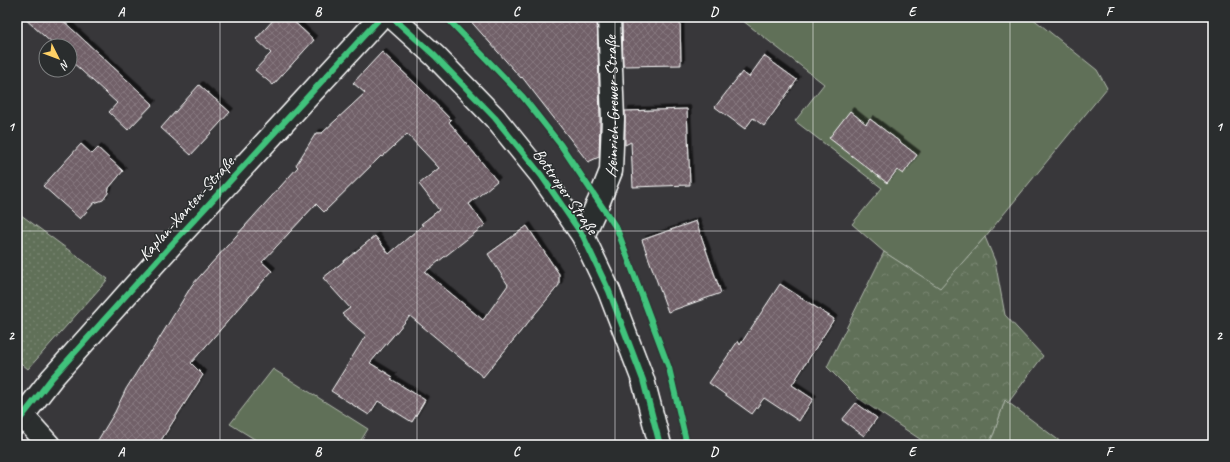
<svg xmlns="http://www.w3.org/2000/svg" width="1230" height="462" font-family="Caveat,sans-serif">
<style>
.grass{fill:#607058;stroke:#b0b8ac}
.forest{fill:url(#forest-crowns);stroke:#b0b8ac}
.park{fill:url(#park-dots);stroke:#b0b8ac}
.building{fill:url(#building-cross-hatch);stroke:#fff;filter:url(#shadow)}
.lines{fill:none;stroke-linecap:round;stroke-linejoin:round}
.street-casing{stroke:#fff;stroke-width:25}
.secondary-casing{stroke:#fff;stroke-width:25}
.street{stroke:#2a2d2e;stroke-width:22}
.secondary{stroke:#2a2d2e;stroke-width:22}
.cycleway-casing{stroke:#2a2d2e;stroke-width:8}
.cycleway{stroke:#40c37c;stroke-width:6}
.grid{fill:none;stroke:#fff;stroke-width:1;stroke-opacity:0.55}
.labels{text-anchor:middle;stroke-width:3;stroke-linejoin:round;paint-order:stroke}
.street-label{font-size:17px;fill:#fff;stroke:#2a2d2e}
.neatline{fill:none;stroke:#fff;stroke-width:1.5}
.grid-label{font-size:13px;text-anchor:middle;font-weight:bold;fill:#fff}
</style>
<defs>
<pattern id="forest-crowns" width="20" height="18" patternUnits="userSpaceOnUse"><rect width="20" height="18" fill="#607058"/><path d="M2 6a3 3 0 1 1 6 0M12 15a3 3 0 1 1 6 0" fill="none" stroke="#788571"/></pattern>
<pattern id="park-dots" width="8" height="8" patternUnits="userSpaceOnUse"><rect width="8" height="8" fill="#607058"/><path d="M2 2h.1M6 6h.1" fill="none" stroke="#788571" stroke-width="1.8" stroke-linecap="round"/></pattern>
<pattern id="building-cross-hatch" width="8" height="8" patternUnits="userSpaceOnUse"><rect width="8" height="8" fill="#716068"/><path d="M0 0l8 8M0 8l8-8" fill="none" stroke="#86787f"/></pattern>
<filter id="shadow"><feDropShadow dx="3.5" dy="-3.5" stdDeviation="0" flood-color="#0009"/></filter>
</defs>
<rect width="100%" height="100%" fill="#38373a"/>
<filter id="ink" filterUnits="userSpaceOnUse"><feTurbulence type="fractalNoise" baseFrequency=".025" numOctaves="2"/><feDisplacementMap in="SourceGraphic" scale="8" xChannelSelector="R" yChannelSelector="G"/><feConvolveMatrix kernelMatrix="1 2 1 2 8 2 1 2 1" color-interpolation-filters="sRGB"/></filter>
<g filter="url(#ink)">
<path class="grass" d="M738 17H1031L1097 70 1107 88 985 237 940 289 884 252 852 224 882 188 795 121 824 84Z
M273 369 368 429 358 445H264L230 424Z
M1005 400 1065 445H988L994 433Z"/>
<path class="forest" d="M985 237 995 261 1005 315 1043 356 1008 403 1005 400 994 433 988 445H929L859 399 827 367 884 252 940 288Z"/>
<path class="park" d="M17 212 108 279 28 369 17 360Z"/>
<path class="building" d="M23 17H59L153 104 128 130 109 112 117 103 70 60V46H55Z
M276 17H289L314 40 273 85 255 70 271 53 256 39Z
M467 17H597L600 119 599 157 588 162 522 77 521 78Z
M622 17H680L681 65 623 66Z
M382 52 418 86 451 120 449 122 497 181 469 204 485 225 425 272 483 320 508 285 488 254 527 226 559 274V285L483 377 410 316 370 363 393 377 391 379 425 400 412 422 378 401 369 415 331 391 366 335 342 314 350 308 323 278 375 236 389 254 423 225 421 224 439 210 419 184 439 168 407 134 382 157 381 156 324 212 316 204 262 262 272 271 191 363 203 375 158 445H95L115 412 126 389 150 351 151 352 192 285 298 167 296 165 316 133H322L365 93 353 83Z
M764 56 797 80 764 126 753 118 745 129 715 107 742 72 749 77Z
M199 85 230 112 191 155 161 128Z
M687 109 690 185 633 187 631 142 625 145V111Z
M850 111 866 124 870 119 917 155 903 174 897 170 887 183 829 138Z
M81 144 92 154 98 148 123 171 109 188 108 193 103 200 94 203 80 219 43 186Z
M696 221 721 293 668 312 642 240Z
M780 284 834 319 792 385 813 399 799 421 764 398 752 414 709 383 738 341 740 345Z
M856 403 877 418 864 436 842 420Z"/>
<g class="lines">
<defs>
<g id="street">
<path id="s1" d="M583 236 599 201 611 171 613 119 609 17"/>
<path d="M23 416 49 445"/>
<path d="M17 423 52 378 173 243 381 17"/>
</g>
<path id="secondary" d="M392 17 435 56 495 118 541 175 583 236 609 291 643 380 660 445"/>
</defs>
<use href="#street" class="street-casing"/>
<use href="#secondary" class="secondary-casing"/>
<use href="#street" class="street"/>
<use href="#secondary" class="secondary"/>
<defs>
<path id="cycleway" d="M392 17 435 56 495 118 541 175 583 236 609 291 643 380 660 445
M446 17 523 97 560 144 617 229 669 368 687 445
M17 423 52 378 173 243 381 17"/>
</defs>
<use href="#cycleway" class="cycleway-casing"/>
<use href="#cycleway" class="cycleway"/>
</g>
</g>
<path class="grid" d="M220 17V445M417 17V445M615 17V445M813 17V445M1010 17V445M17 231H1213"/>
<g class="labels">
<g class="street-label">
<text dy="6" stroke="none"><textPath href="#s1" startOffset="136">Heinrich-Grewer-Straße</textPath></text>
<text transform="translate(566 191) rotate(55)" y="6">Bottroper Straße</text>
<text transform="translate(186 208) rotate(-48)" y="6">Kaplan-Xanten-Straße</text>
</g>
</g>
<rect width="1230" height="462" fill="none" stroke="#2a2d2e" stroke-width="44"/>
<g transform="translate(58 58) rotate(132)"><circle r="19" fill="#2a2d2e" stroke="#7f8182"/>
<path d="M0-3L7 15L0 10L-7 15Z" fill="#ffd166"/>
<text y="-6" font-size="11" font-weight="bold" text-anchor="middle" fill="#ffffff">N</text>
</g>
<rect x="22" y="22" width="1186" height="418" class="neatline"/>
<g class="grid-label">
<text x="121" y="16">A</text>
<text x="318" y="16">B</text>
<text x="516" y="16">C</text>
<text x="714" y="16">D</text>
<text x="912" y="16">E</text>
<text x="1109" y="16">F</text>
<text x="11" y="131">1</text>
<text x="1219" y="131">1</text>
<text x="11" y="340">2</text>
<text x="1219" y="340">2</text>
<text x="121" y="456">A</text>
<text x="318" y="456">B</text>
<text x="516" y="456">C</text>
<text x="714" y="456">D</text>
<text x="912" y="456">E</text>
<text x="1109" y="456">F</text>
</g>
</svg>
